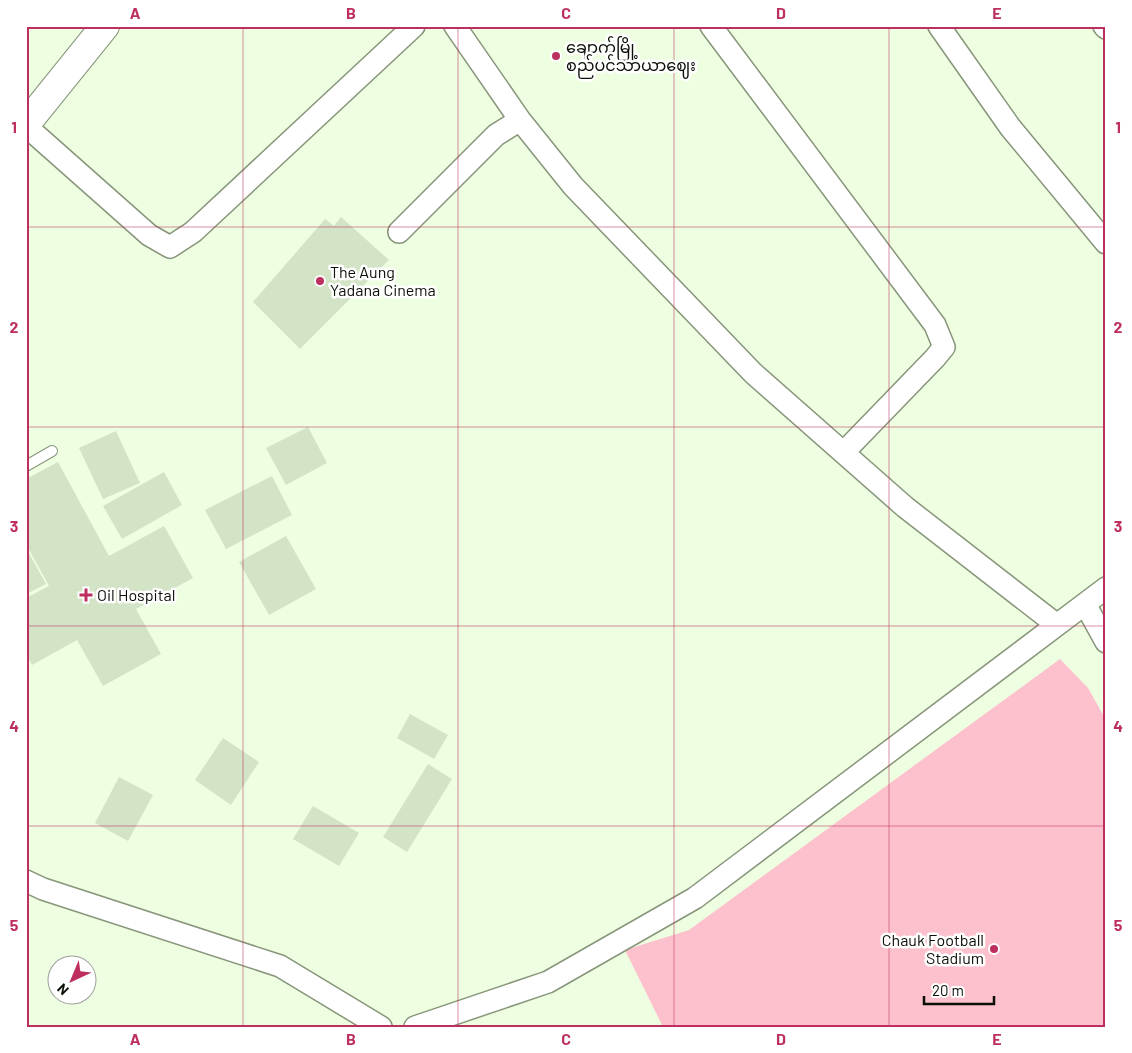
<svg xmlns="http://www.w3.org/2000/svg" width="1132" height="1053" font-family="Barlow,'Noto Sans Myanmar',sans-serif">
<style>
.green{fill:#fcc1cc}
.building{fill:#d3e3c6}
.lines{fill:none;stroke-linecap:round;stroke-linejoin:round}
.lane-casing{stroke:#87957a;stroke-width:12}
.street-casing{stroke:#87957a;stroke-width:24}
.secondary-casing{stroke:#87957a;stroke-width:30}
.lane{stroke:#fff;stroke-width:10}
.street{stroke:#fff;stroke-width:21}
.secondary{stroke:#fff;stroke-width:28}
.grid{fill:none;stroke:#bd2f5e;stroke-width:1;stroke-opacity:0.55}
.poi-dot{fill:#bd2f5e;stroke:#fff;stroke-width:2}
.labels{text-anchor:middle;stroke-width:5;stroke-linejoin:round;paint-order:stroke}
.poi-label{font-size:16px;fill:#0b1006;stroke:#fff;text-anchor:start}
.neatline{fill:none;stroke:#bd2f5e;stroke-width:2}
.grid-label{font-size:16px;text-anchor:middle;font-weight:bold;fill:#bd2f5e}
</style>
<rect width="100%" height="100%" fill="#eefee0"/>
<path class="green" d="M1060 659 1088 688 1106 720V1027H663L625 950 689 930Z"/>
<path class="building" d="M341 217 389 260 300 349 253 302 325 219 334 226Z
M308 427 327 463 286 485 266 448Z
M116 431 140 483 103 499 79 448Z
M58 462 109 556 164 526 193 578 136 609 161 654 103 686 77 640 32 665 26 654V598L49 586 26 544V479Z
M164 472 182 505 122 539 103 506Z
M272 476 292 515 226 549 205 510Z
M286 536 316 589 269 615 239 562Z
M26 548 46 584 26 594Z
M410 714 448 735 434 759 397 738Z
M223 738 259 762 231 805 195 780Z
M428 764 452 779 407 852 383 837Z
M119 777 153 795 128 841 95 823Z
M313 806 359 833 339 866 293 839Z"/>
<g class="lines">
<defs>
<path id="lane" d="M26 466 52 451"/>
<path id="street" d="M455 26 520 120 573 186 753 373 905 507 1057 625
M711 26 935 325 944 347 935 358 844 452
M939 26 1010 127 1106 243
M1104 26 1106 28
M26 126 149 235 170 247 193 232 414 26
M399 232 496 135 520 120
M1085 604 1106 642
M26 881 43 889 280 966 381 1027
M415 1027 548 982 695 898 1106 588"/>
<path id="secondary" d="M26 124 105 26"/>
</defs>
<use href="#lane" class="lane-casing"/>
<use href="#street" class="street-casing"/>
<use href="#secondary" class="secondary-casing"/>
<use href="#lane" class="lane"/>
<use href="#street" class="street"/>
<use href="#secondary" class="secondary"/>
</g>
<path class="grid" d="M243 26V1027M458 26V1027M674 26V1027M889 26V1027M26 227H1106M26 427H1106M26 626H1106M26 826H1106"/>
<g class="poi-dot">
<circle cx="556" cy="56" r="5"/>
<circle cx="320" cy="281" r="5"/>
<path d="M83.5 587.5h5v5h5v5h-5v5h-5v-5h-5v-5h5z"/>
<circle cx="994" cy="949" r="5"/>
</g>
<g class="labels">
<g class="poi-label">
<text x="566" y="53">ချောက်မြို့<tspan x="566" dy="18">စည်ပင်သာယာဈေး</tspan></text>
<text x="330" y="278">The Aung<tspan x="330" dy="18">Yadana Cinema</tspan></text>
<text x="97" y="601">Oil Hospital</text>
<text x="984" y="946" text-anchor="end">Chauk Football<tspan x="984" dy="18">Stadium</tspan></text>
</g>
</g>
<rect width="1132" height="1053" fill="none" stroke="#ffffff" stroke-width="55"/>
<g transform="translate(72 980) rotate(224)"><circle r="24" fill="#ffffff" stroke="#9d9f9b"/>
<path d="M0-4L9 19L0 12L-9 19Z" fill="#bd2f5e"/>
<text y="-8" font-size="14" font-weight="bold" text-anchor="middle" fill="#0b1006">N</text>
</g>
<path d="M924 996v8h70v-8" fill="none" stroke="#0b1006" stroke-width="2.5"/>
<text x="932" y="996" font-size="15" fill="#0b1006" stroke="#ffffff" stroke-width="4" paint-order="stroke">20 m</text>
<rect x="28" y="28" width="1076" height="998" class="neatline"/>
<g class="grid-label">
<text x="135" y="19">A</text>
<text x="351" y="19">B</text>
<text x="566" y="19">C</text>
<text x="781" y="19">D</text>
<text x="997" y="19">E</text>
<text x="14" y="133">1</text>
<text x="1118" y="133">1</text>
<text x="14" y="333">2</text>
<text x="1118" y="333">2</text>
<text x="14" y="532">3</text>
<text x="1118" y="532">3</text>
<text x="14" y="732">4</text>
<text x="1118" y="732">4</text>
<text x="14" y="931">5</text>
<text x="1118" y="931">5</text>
<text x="135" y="1045">A</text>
<text x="351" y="1045">B</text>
<text x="566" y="1045">C</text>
<text x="781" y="1045">D</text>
<text x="997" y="1045">E</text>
</g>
</svg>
